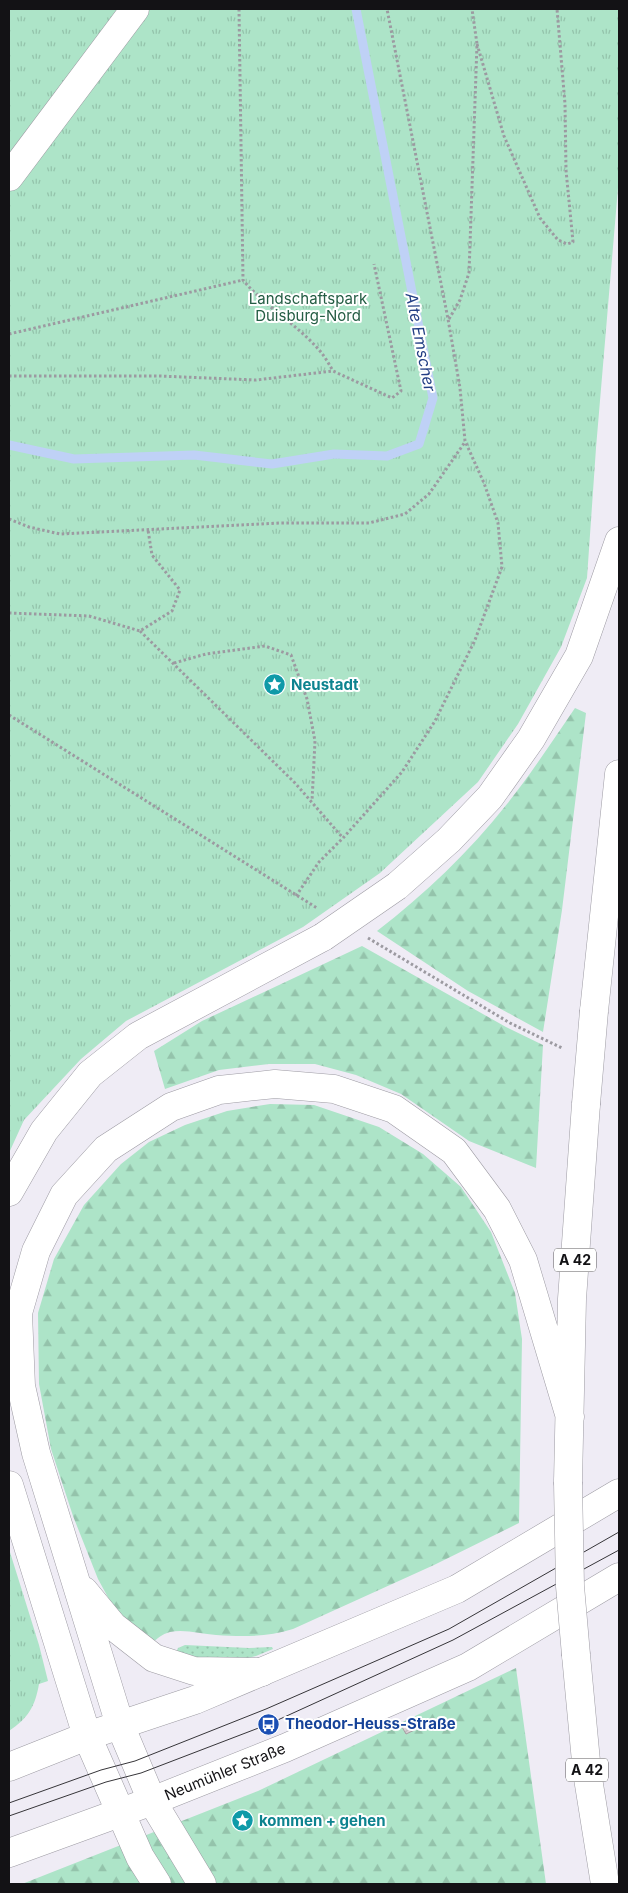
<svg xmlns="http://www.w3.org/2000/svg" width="628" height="1893" font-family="Inter,sans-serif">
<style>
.grass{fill:url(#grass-dots)}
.forest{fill:url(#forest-firs)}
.park{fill:url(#park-tufts)}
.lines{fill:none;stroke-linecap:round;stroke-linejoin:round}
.stream{stroke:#bfd1f6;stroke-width:9}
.building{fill:url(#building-hatch);stroke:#a79ea3}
.minor-casing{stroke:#9d9ba3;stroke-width:29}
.major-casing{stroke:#9d9ba3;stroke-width:29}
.highway-casing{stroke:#9d9ba3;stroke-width:29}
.path{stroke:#9c9aa1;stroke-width:3;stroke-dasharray:2.5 2.5;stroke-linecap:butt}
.minor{stroke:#fff;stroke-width:28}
.major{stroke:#fff;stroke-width:28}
.highway{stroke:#fff;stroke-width:28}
.tram{stroke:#363539;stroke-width:1}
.highway-bridge-casing{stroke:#9d9ba3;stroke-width:29;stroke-linecap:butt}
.highway-bridge{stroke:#fff;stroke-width:28}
.labels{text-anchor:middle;stroke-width:4;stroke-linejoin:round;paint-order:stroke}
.shield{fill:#fff;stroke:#5a595b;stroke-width:1}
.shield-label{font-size:14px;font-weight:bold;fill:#131215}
.park-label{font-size:15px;fill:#245d44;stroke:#fff}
.culture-label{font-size:15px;font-weight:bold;fill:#0d838f;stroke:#fff;text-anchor:start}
.transit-label{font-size:15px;font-weight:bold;fill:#164399;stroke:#fff;text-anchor:start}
.street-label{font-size:15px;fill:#131215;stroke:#fff}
.water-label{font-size:16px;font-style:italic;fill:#223e84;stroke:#fff}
</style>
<defs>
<pattern id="grass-dots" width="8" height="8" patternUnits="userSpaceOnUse" patternTransform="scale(1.25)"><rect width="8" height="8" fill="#ade4c8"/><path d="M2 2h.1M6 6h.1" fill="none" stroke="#94c3ab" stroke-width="1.8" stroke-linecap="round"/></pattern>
<pattern id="forest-firs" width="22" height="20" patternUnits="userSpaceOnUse" patternTransform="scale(1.25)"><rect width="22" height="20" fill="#ade4c8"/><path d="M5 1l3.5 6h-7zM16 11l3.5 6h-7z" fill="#94c3ab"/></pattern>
<pattern id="park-tufts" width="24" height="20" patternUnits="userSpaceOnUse" patternTransform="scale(1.25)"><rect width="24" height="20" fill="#ade4c8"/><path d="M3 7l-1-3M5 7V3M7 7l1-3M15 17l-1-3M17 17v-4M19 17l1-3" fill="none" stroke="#94c3ab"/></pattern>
<pattern id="building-hatch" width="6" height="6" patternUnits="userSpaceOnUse" patternTransform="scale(1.25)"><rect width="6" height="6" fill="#dbd2d7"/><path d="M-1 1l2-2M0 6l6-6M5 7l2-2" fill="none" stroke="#bbb3b8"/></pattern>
</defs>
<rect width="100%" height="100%" fill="#efecf5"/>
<path class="grass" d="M185 1645 249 1648 272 1647 273 1649 256 1656 235 1661 175 1655 178 1648Z"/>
<path class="forest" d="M575 708 586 713 562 910 543 1032 468 991 377 931C425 894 469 852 507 804 531 774 553 740 575 708Z
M362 946 506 1027 543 1045 536 1168 469 1141 401 1094 356 1075 315 1064H269L219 1070 165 1089 154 1051 202 1021Z
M270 1104 314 1105 379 1127 423 1154 461 1187 491 1232 515 1293 522 1339 519 1523 434 1565 293 1629C267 1637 244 1637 216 1635 201 1634 185 1629 170 1632 162 1634 156 1639 151 1645L116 1612 98 1579 73 1516 51 1449 39 1384 38 1313 54 1259 84 1205 121 1164 149 1142 185 1125 227 1111Z
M516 1668 546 1884H22L258 1791Z"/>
<path class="park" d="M9 9H619V176L596 448 587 578 561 647 518 724 478 782 380 873 303 927 126 1021 81 1059 24 1120 9 1153Z
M9 1549 39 1645 48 1681 39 1684C35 1707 28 1718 9 1731Z"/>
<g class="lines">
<path class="stream" d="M9 445 74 459 194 455 272 464 334 454 387 456 419 444 433 398 356 9"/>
</g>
<path class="building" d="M417 1720 421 1727 406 1734 402 1727Z"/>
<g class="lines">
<defs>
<path id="minor" d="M9 177 135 9
M120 1725 152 1801 202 1884
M87 1736 140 1857 157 1884"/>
<path id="major" d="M9 1767 87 1736 195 1700 457 1589 619 1493
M9 1853 152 1801 285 1748 468 1667 619 1577"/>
<path id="highway" d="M397 886 449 840 490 797 531 739 579 656 619 541
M594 1011 619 774
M9 1192 44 1131 90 1074 138 1036 323 937
M568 1482 572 1299 586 1104
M9 1485 87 1736
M84 1591 113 1626 154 1658 194 1671 262 1672
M576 1655 587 1772 605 1884
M120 1725 36 1453 21 1386 18 1313 36 1251 64 1195 106 1149 171 1107 219 1090 275 1084 334 1089 394 1109 454 1151 497 1209 523 1260 570 1417"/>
</defs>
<use href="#minor" class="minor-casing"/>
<use href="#major" class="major-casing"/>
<use href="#highway" class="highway-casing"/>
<path class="path" d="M239 9 243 280C265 307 297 324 320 351 325 357 329 364 333 371
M477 44 504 136 540 218 558 240 567 244 573 242 566 170 565 104 557 9
M449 319 460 300 469 273 477 44 472 9
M9 334 243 280
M9 376H159L256 380 333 371 392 398 401 391 374 264
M9 519 29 527 60 534 279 523H369L405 514 429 494 465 442
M9 613 89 616 140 631 172 611 180 590 152 555 148 530
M140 631 295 783 343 838
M174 663 206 654 265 646 291 655 307 699 315 741 312 801
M9 715 317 908
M296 896 319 862 343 838 402 772 435 721 475 640 502 567 498 523 484 483 465 441 460 388 448 319 387 9
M368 938 510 1023 562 1048"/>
<use href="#minor" class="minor"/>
<use href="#major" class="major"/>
<use href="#highway" class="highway"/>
<path class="tram" d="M9 1803 101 1770 135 1761 266 1709 449 1629 619 1532
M9 1816 106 1782 141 1773 269 1724 453 1640 619 1550"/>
<defs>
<path id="highway-bridge" d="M323 937 397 886
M586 1104 594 1011
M568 1482 570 1586 576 1655"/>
</defs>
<use href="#highway-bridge" class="highway-bridge-casing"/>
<use href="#highway-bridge" class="highway-bridge"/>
</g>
<defs>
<symbol id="sight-disc" viewBox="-11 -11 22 22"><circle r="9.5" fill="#0f9aa8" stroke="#fff"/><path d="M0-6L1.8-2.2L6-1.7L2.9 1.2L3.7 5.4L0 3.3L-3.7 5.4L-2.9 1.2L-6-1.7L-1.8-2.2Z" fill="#fff"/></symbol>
<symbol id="bus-disc" viewBox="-11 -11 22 22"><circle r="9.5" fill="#1a4fb4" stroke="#fff"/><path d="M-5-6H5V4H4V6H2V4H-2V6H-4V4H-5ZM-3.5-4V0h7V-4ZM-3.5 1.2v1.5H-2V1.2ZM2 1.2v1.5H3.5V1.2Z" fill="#fff"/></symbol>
</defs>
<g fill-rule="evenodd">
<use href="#sight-disc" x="262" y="672" width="25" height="25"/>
<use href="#bus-disc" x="256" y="1712" width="25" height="25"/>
<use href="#sight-disc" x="230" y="1808" width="25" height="25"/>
</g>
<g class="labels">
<g class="shield">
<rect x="554" y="1248.5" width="42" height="23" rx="4"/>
<rect x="566" y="1758.5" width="42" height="23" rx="4"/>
</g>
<g class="shield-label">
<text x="575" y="1265">A 42</text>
<text x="587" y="1775">A 42</text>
</g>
<g class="park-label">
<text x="308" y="304">Landschaftspark<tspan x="308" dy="17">Duisburg-Nord</tspan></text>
</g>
<g class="culture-label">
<text x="291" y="690">Neustadt</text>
<text x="259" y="1826">kommen + gehen</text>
</g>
<g class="transit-label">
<text x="285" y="1729">Theodor-Heuss-Straße</text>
</g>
<g class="street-label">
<text transform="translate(225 1772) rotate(-22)" y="5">Neumühler Straße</text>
</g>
<g class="water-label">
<text transform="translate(421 342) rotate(79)" y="6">Alte Emscher</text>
</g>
</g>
<rect width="628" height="1893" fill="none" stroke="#131215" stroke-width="20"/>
</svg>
